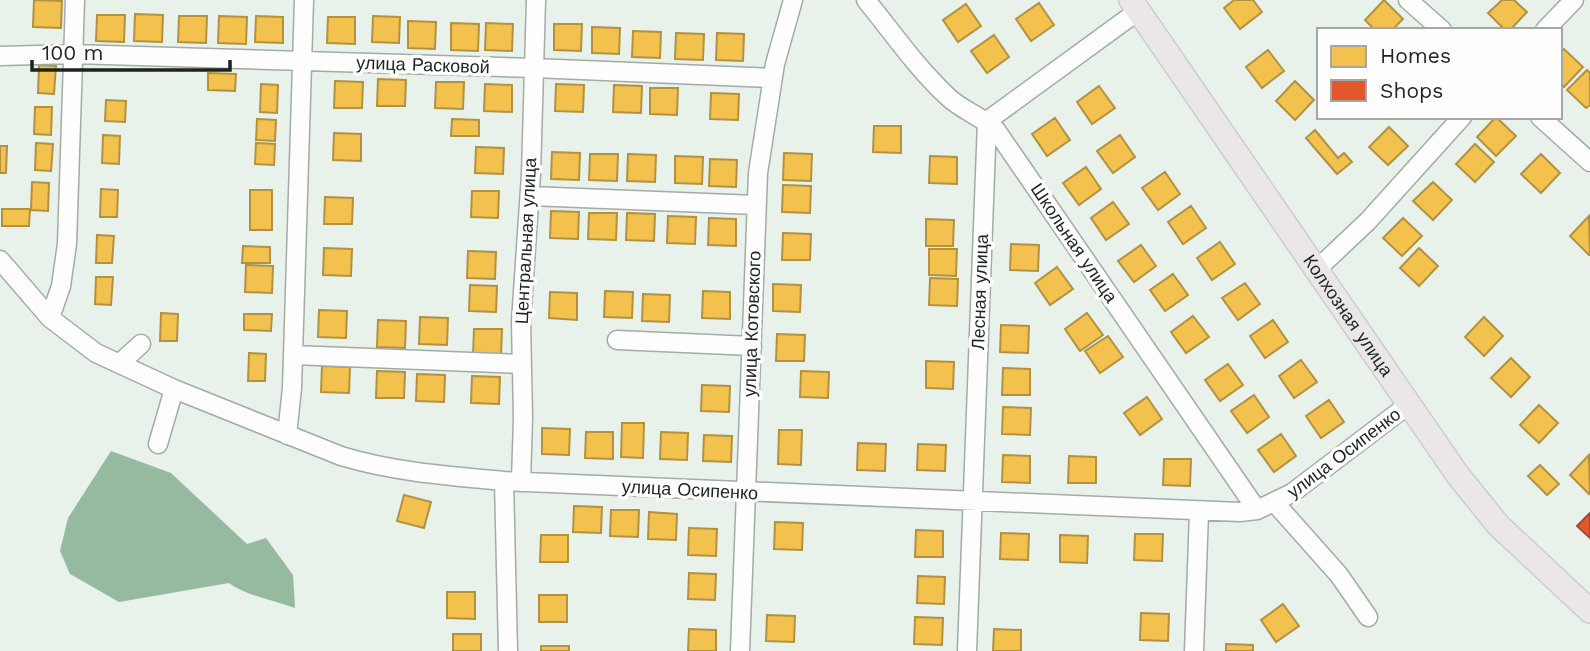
<svg xmlns="http://www.w3.org/2000/svg" width="1590" height="651" font-family="'Work Sans',sans-serif">
<style>
.water{fill:#95baa0}
.homes{fill:#f2c14e;stroke:#b29240;stroke-width:2}
.shops{fill:#e4572e;stroke:#a84829;stroke-width:2}
.lines{fill:none;stroke-linecap:round;stroke-linejoin:round}
.minor-casing{stroke:#a3aba5;stroke-width:21}
.major-casing{stroke:#cacecb;stroke-width:26}
.minor{stroke:#fcfdfc;stroke-width:18}
.major{stroke:#ebe7e8;stroke-width:23}
.labels{text-anchor:middle;stroke-width:7;stroke-linejoin:round;paint-order:stroke}
.street-label{font-size:18px;fill:#1c241e;stroke:#fefefe}
</style>
<rect width="100%" height="100%" fill="#e8f2ea"/>
<path class="water" d="M111 451 171 473 247 544 266 538 293 575 295 608C274 600 246 596 229 583L119 602 70 574 60 551 68 518Z"/>
<path class="homes" d="M34 0 62 1 61 28 33 27Z
M1234 0H1253L1262 12 1240 29 1224 8Z
M1384 0 1403 19 1392 30H1375L1365 20Z
M1502 0H1514L1527 12 1510 30H1505L1488 13Z
M1039 3 1054 25 1031 41 1016 19Z
M966 4 981 26 958 42 943 20Z
M135 14 163 15 162 42 134 41Z
M97 15H125L124 42 96 41Z
M179 16H207L206 43 178 42Z
M219 16 247 17 246 44 218 43Z
M256 16 283 17V43L255 42Z
M373 16 400 17 399 43 372 42Z
M328 17H355V44L327 43Z
M408 21 436 22 435 49 408 48Z
M451 23 479 24 478 51 451 50Z
M486 23 513 24 512 51 485 50Z
M554 24H582L581 51 554 50Z
M592 27 620 28 619 54 592 53Z
M633 31 661 32 660 58 632 57Z
M676 33 704 34 703 60 675 59Z
M717 33 744 34 743 61 716 60Z
M994 35 1009 57 987 73 971 51Z
M1564 49 1583 67 1564 87 1560 83V52Z
M1268 50 1284 71 1262 88 1246 67Z
M39 65 56 66 54 94 38 93Z
M1587 70 1590 73V105L1586 108 1567 90Z
M208 73 236 74 235 91 208 90Z
M378 79 406 80 405 106H377Z
M335 81 363 82 362 108H334Z
M1295 81 1314 100 1295 120 1276 101Z
M436 82H464L463 109 435 108Z
M261 84 278 85 277 113 260 112Z
M485 84 512 85V112L484 111Z
M556 84 584 85 583 112 555 111Z
M614 85 642 86 641 113 613 112Z
M1099 86 1115 108 1092 124 1077 102Z
M650 88H678L677 115 650 114Z
M711 93 739 94 738 120 710 119Z
M106 100 126 101 125 122 105 121Z
M35 107H52L51 135 34 134Z
M1496 117 1516 136 1496 156 1477 137Z
M1055 118 1070 140 1047 156 1032 134Z
M257 119 276 120 275 141 256 140Z
M452 119 479 120V136H451Z
M874 126H901V153L873 152Z
M1389 127 1408 146 1388 165 1369 147Z
M1315 130 1338 158 1344 153 1352 162 1337 174 1306 138Z
M334 133 361 134V161L333 160Z
M103 135 120 136 119 164 102 163Z
M1120 135 1135 157 1113 173 1097 151Z
M36 143 53 144 51 171 35 170Z
M256 143 275 144 274 165 255 164Z
M1475 144 1494 162 1475 182 1456 164Z
M0 146H7L6 173H0Z
M476 147 504 148 503 174 475 173Z
M552 152 580 153 579 180 551 179Z
M784 153 812 154 811 181 783 180Z
M590 154H618L617 181 589 180Z
M628 154 656 155 655 182 627 181Z
M1541 154 1560 173 1541 193 1521 174Z
M675 156 703 157 702 184 675 183Z
M930 156 957 157V184L929 183Z
M710 159 737 160 736 187 709 186Z
M1086 167 1101 189 1079 205 1063 183Z
M1165 172 1180 194 1158 210 1142 188Z
M32 182 49 183 48 211 31 210Z
M1433 182 1452 200 1433 220 1413 201Z
M783 185 811 186 810 213 782 212Z
M101 189 118 190 117 217H100Z
M250 190H272V230H250Z
M472 191H499L498 218 471 217Z
M325 197 353 198 352 224H324Z
M1113 202 1129 224 1106 240 1091 218Z
M1191 206 1206 228 1183 244 1168 222Z
M2 209H30L29 226H2Z
M551 211 579 212 578 239 550 238Z
M589 213H617L616 240 588 239Z
M627 213 655 214 654 241 626 240Z
M668 216 696 217 695 244 667 243Z
M1589 216 1590 254 1589 255 1570 236Z
M709 218 736 219V246L708 245Z
M1403 218 1422 236 1402 256 1383 238Z
M926 219 954 220 953 246H926Z
M783 233 811 234 810 260H782Z
M97 235 114 236 112 263H96Z
M1220 242 1235 264 1212 280 1197 258Z
M1011 244 1039 245 1038 271 1010 270Z
M1141 245 1156 266 1134 282 1118 261Z
M243 246 270 247V263H242Z
M324 248 352 249 351 276 323 275Z
M1419 248 1438 266 1419 286 1400 268Z
M929 249H957L956 276 929 275Z
M468 251 496 252 495 279 467 278Z
M246 265 273 266 272 293 245 292Z
M1057 267 1073 289 1050 305 1035 283Z
M1173 274 1188 295 1165 311 1150 290Z
M96 277H113L111 305 95 304Z
M930 278 958 279 957 306 929 305Z
M1245 283 1260 304 1238 320 1222 298Z
M773 284 801 285 800 312 773 311Z
M470 285 497 286 496 312 469 311Z
M605 291 633 292 632 318 604 317Z
M703 291 730 292V319L702 318Z
M550 292 577 293V320L549 318Z
M643 294 670 295 669 322 642 321Z
M319 310 347 311 346 338 318 337Z
M161 313 178 314 177 341H160Z
M1087 313 1103 335 1080 351 1065 329Z
M244 314H272L271 331 244 330Z
M1193 316 1209 337 1186 353 1171 332Z
M420 317 448 318 447 345 419 344Z
M1484 317 1503 336 1484 356 1465 337Z
M378 320 406 321 405 348 377 347Z
M1273 320 1288 342 1265 358 1250 336Z
M1001 325 1029 326 1028 353 1000 352Z
M474 329H502L501 356 473 355Z
M777 334 805 335 804 361H776Z
M1108 336 1123 357 1100 373 1085 351Z
M249 353 266 354 265 381H248Z
M1511 358 1530 377 1511 397 1491 378Z
M1301 360 1317 382 1294 398 1279 376Z
M926 361 954 362 953 389 926 388Z
M1228 364 1243 385 1220 401 1205 380Z
M322 366 350 367 349 393 321 392Z
M1003 368 1030 369V395H1002Z
M377 371 405 372 404 398H376Z
M801 371 829 372 828 398 800 397Z
M417 374 445 375 444 402 416 401Z
M472 376 500 377 499 404 471 403Z
M702 385 730 386 729 412 701 411Z
M1254 395 1269 417 1247 433 1231 411Z
M1147 397 1162 419 1140 435 1124 413Z
M1329 400 1344 422 1321 438 1306 416Z
M1539 405 1558 423 1539 443 1520 425Z
M1003 407 1031 408 1030 435 1002 434Z
M622 423H644L643 458 621 457Z
M542 428 570 429 569 455 542 454Z
M779 430H802L801 465 778 464Z
M586 432H613V459L585 458Z
M661 432 688 433 687 460 660 459Z
M1281 434 1296 456 1274 472 1258 450Z
M704 435 732 436 731 462 703 461Z
M858 443 886 444 885 471 857 470Z
M918 444 946 445 945 471 917 470Z
M1003 455 1030 456V483L1002 482Z
M1589 455 1590 493 1589 494 1570 475Z
M1069 456 1096 457V483H1068Z
M1164 459H1191L1190 486 1163 485Z
M1540 465 1559 484 1547 495 1528 476Z
M404 495 431 502 424 528 397 521Z
M574 506 602 507 601 533 573 532Z
M611 510H639L638 537 610 536Z
M649 512 677 514 676 540 648 539Z
M775 522 803 523 802 550 774 549Z
M689 528 717 529 716 556 688 555Z
M916 530 943 531V557H915Z
M1001 533 1029 534 1028 560 1000 559Z
M1135 534H1163L1162 561 1134 560Z
M541 535H568V562H540Z
M1060 535 1088 536 1087 563 1060 562Z
M689 573 716 574 715 600 688 599Z
M918 576 945 577 944 604 917 603Z
M447 592H475V619L447 618Z
M539 595H567V622H539Z
M1283 604 1299 626 1276 642 1261 620Z
M1141 613 1169 614 1168 641 1140 640Z
M767 615 795 616 794 642 766 641Z
M915 617 943 618 942 645 914 644Z
M689 629 716 630V651H688Z
M994 629 1021 630V651H993Z
M453 634H481V651H453Z
M1226 644 1253 645V651H1226Z
M541 646H569V651H541Z"/>
<path class="shops" d="M1590 513V538L1577 526Z"/>
<g class="lines">
<defs>
<path id="minor" d="M866 0C892 32 917 68 947 96 961 110 981 116 996 130L1257 510
M1408 0 1442 30
M1545 30 1574 0
M0 56 73 54 534 68 773 78
M1540 117 1590 162
M530 196 756 205
M0 260 50 318 96 353 174 389 341 456C394 472 448 476 504 481L1240 512 1257 510 1292 493 1408 405
M1315 271 1368 221 1462 117
M50 318 61 286 67 244 75 0
M617 340 752 346
M293 355 521 364
M119 364 141 344
M287 435 292 388 304 0
M158 444 174 389
M504 481 508 651
M521 482 523 418 521 321 531 174 536 0
M1275 503 1339 575 1368 617
M740 651 758 173 775 64 793 0
M967 651 987 121 1138 11
M1194 651 1199 512"/>
<g id="major">
<path id="s1" d="M1131 0 1457 474 1498 525 1590 611"/>
</g>
</defs>
<use href="#minor" class="minor-casing"/>
<use href="#major" class="major-casing"/>
<use href="#minor" class="minor"/>
<use href="#major" class="major"/>
</g>
<g class="labels">
<g class="street-label">
<text transform="translate(423 65) rotate(2)" y="6">улица Расковой</text>
<text transform="translate(526 241) rotate(-87)" y="6">Центральная улица</text>
<text transform="translate(1074 243) rotate(56)" y="6">Школьная улица</text>
<text transform="translate(980 292) rotate(-88)" y="6">Лесная улица</text>
<text dy="6" stroke="none"><textPath href="#s1" startOffset="383">Колхозная улица</textPath></text>
<text transform="translate(752 324) rotate(-88)" y="6">улица Котовского</text>
<text transform="translate(1344 453) rotate(-37)" y="6">улица Осипенко</text>
<text transform="translate(690 490) rotate(3)" y="6">улица Осипенко</text>
</g>
</g>
<rect x="1317" y="28" width="245" height="91" fill="#fefefe" stroke="#a4a7a4" stroke-width="2"/>
<rect x="1331" y="46" width="35" height="21" fill="#f2c14e" stroke="#a4a7a4" stroke-width="2"/>
<text x="1380" y="63" font-size="21" fill="#1c241e">Homes</text>
<rect x="1331" y="80" width="35" height="21" fill="#e4572e" stroke="#a4a7a4" stroke-width="2"/>
<text x="1380" y="98" font-size="21" fill="#1c241e">Shops</text>
<path d="M32 60v10h198v-10" fill="none" stroke="#1c241e" stroke-width="3.5"/>
<text x="42" y="60" font-size="21" fill="#1c241e" stroke="#fefefe" stroke-width="5" paint-order="stroke">100 m</text>
</svg>
